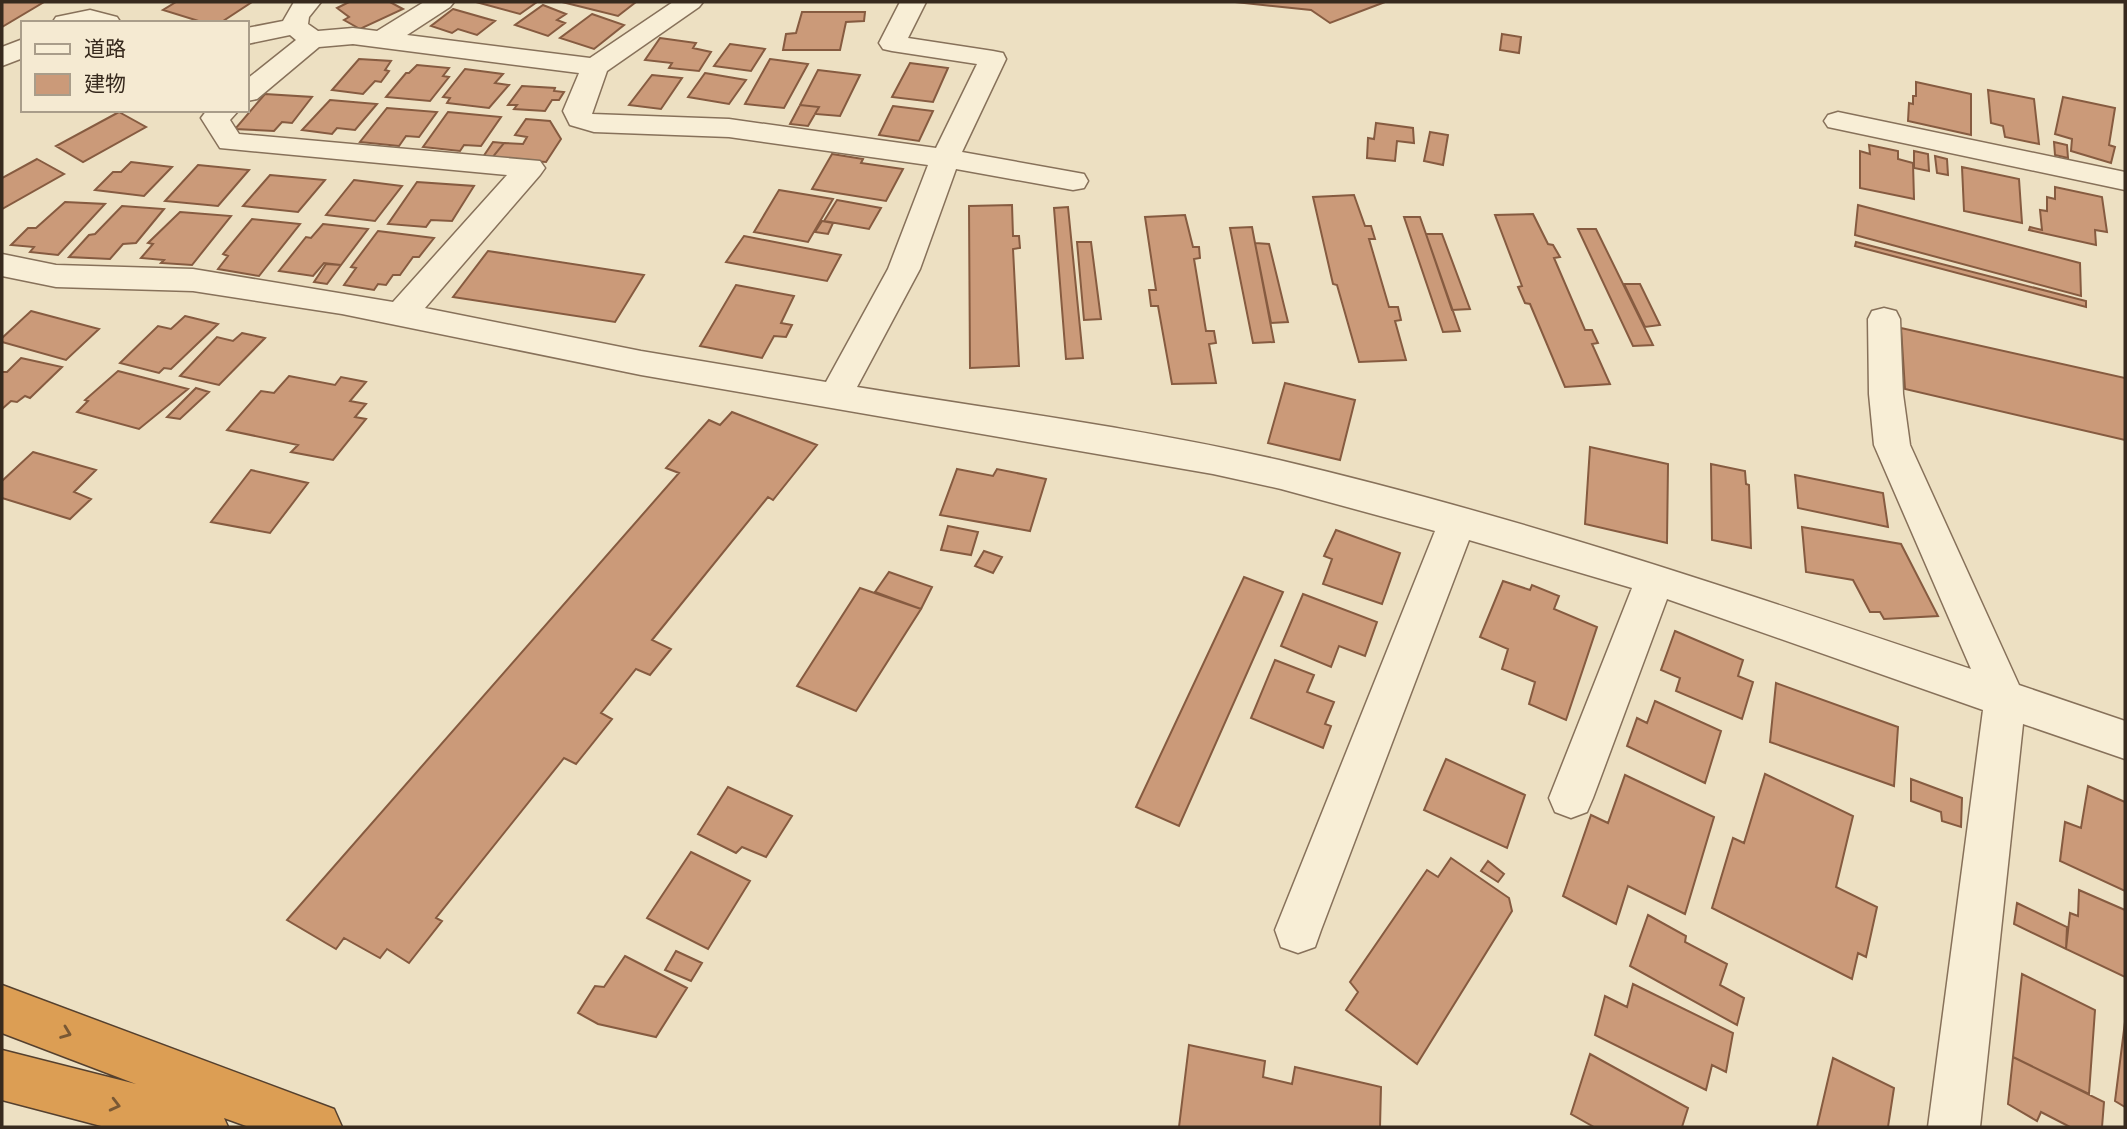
<svg xmlns="http://www.w3.org/2000/svg" width="2127" height="1129" font-family="'PT Serif','Noto Sans JP',serif">
<style>
.building{fill:#cb9a79;stroke:#865b40;stroke-width:2}
.lines{fill:none;stroke-linecap:round;stroke-linejoin:round}
.minor-casing{stroke:#87715a;stroke-width:3}
.highway-casing{stroke:#55402e;stroke-width:3}
.minor{fill:#f8eed6;fill-rule:evenodd}
.highway{fill:#dc9e54;fill-rule:evenodd}
.oneway{stroke:#795834}
</style>
<rect width="100%" height="100%" fill="#ede0c2"/>
<path class="building" d="M2 2H44L2 27Z
M176 2H252L220 23H205L163 10Z
M349 2H390L403 9 360 29 344 20 349 17 337 8Z
M476 2H537L520 14Z
M562 2H636L618 16Z
M1235 2H1385L1330 23 1311 10Z
M543 5 566 14 557 20 565 23 548 36 515 25Z
M453 9 495 21 477 35 458 29 452 33 431 26Z
M802 12H865L864 21 846 22 840 50H783L786 34 796 33Z
M592 14 624 25 594 49 560 38Z
M1502 34 1521 37 1519 53 1500 50Z
M660 38 696 43 693 48 711 52 699 71 669 68 672 63 645 60Z
M730 44 765 49 751 71 714 66Z
M359 59 391 61 385 70 389 71 381 82 375 81 363 94 332 90Z
M770 59 808 64 784 108 745 104Z
M910 63 948 68 933 102 892 97Z
M417 65 449 68 443 76 449 77 430 101 386 97 406 73H409Z
M465 69 503 74 495 83 509 85 489 108 447 103 450 98 443 97Z
M818 70 860 75 840 116 815 114 819 107 800 105Z
M705 73 746 80 729 104 688 97Z
M652 75 682 78 661 109 629 105Z
M1916 82 1971 94V135L1908 121 1909 103 1913 104V96H1916Z
M522 86 555 88 554 91 564 92 559 100H552L545 111 514 109 517 105H508Z
M1988 90 2034 99 2039 144 2005 137 2003 126 1991 123Z
M265 94 312 97 292 123 282 122 274 131 235 129Z
M2063 97 2115 108 2109 145 2115 147 2111 163 2071 151 2072 139 2055 134Z
M330 100 377 104 355 130 337 128 332 134 302 130Z
M800 105 819 107 808 126 790 124Z
M893 106 933 111 919 141 879 135Z
M387 108 437 112 419 137 406 136 399 146 360 142Z
M119 112 146 127 83 162 56 146Z
M448 112 501 117 481 146 464 145 460 151 423 147Z
M526 119 550 121 561 139 546 162 492 158 504 143 523 144 527 137 515 135Z
M1376 123 1413 128 1414 143 1397 141 1395 161 1367 158 1368 138 1374 139Z
M1430 132 1448 135 1443 165 1424 161Z
M493 142 504 143 492 158 483 157Z
M2054 142 2067 145 2068 158 2055 155Z
M1869 145 1898 151V159L1913 163 1914 199 1860 188V151L1870 154Z
M1914 151 1928 154 1929 171 1914 168Z
M832 154 863 159 861 163 903 169 886 201 812 189Z
M1935 156 1947 159 1948 175 1937 173Z
M37 159 64 174 2 209V178Z
M131 162 172 167 144 196 95 190 113 172H121Z
M198 165 249 170 218 206 165 201Z
M1962 167 2019 179 2022 223 1964 211Z
M270 175 325 180 298 212 243 206Z
M354 180 402 186 375 221 326 215Z
M417 182 474 186 452 221 431 220 426 227 388 224Z
M2055 187 2102 197 2107 232 2095 230 2096 245 2029 230 2030 227 2042 230 2040 210 2047 211V197L2055 199Z
M779 190 833 199 808 242 754 232Z
M1354 195 1365 226H1371L1375 239H1369L1389 307H1398L1401 320 1395 321 1406 360 1359 362 1337 285 1333 284 1313 197Z
M837 200 881 208 869 229 824 221Z
M65 202 105 204 58 255 30 252 34 247 11 245 28 228H36Z
M1012 205 1013 236H1019L1020 248 1013 249 1019 366 970 368 969 206Z
M1858 205 2080 263 2081 296 1855 235Z
M122 206 164 209 136 243 123 244 110 259 69 257 89 235 95 234Z
M1068 207 1083 358 1066 359 1054 208Z
M180 212 231 216 192 265 161 263 164 260 141 258 153 244 148 243Z
M1533 214 1548 244 1553 245 1560 257 1554 258 1585 330H1592L1598 343 1592 344 1610 384 1565 387 1530 304 1525 303 1518 287 1522 286 1495 215Z
M1185 215 1193 247H1199L1200 258 1194 259 1206 331H1214L1216 343 1209 344 1216 383 1172 384 1158 306H1151L1149 290H1156L1145 217Z
M1404 217H1420L1460 331 1443 332Z
M252 219 300 224 259 276 218 269 228 256 223 254Z
M822 221 833 223 828 234 815 232Z
M323 224 368 229 341 265 324 263 313 276 279 271 306 237 311 238Z
M1252 227 1255 243 1274 342 1253 343 1230 228Z
M1578 229H1596L1653 345 1633 346Z
M378 231 434 238 419 257H413L400 275H393L386 285 378 284 374 290 344 285 356 268 351 267Z
M1426 234H1442L1470 309 1452 310Z
M744 236 841 255 827 281 726 262Z
M1077 242H1091L1101 319 1084 320Z
M1856 242 2086 301V307L1855 246Z
M1255 243 1269 244 1288 322 1271 323Z
M488 251 644 275 615 322 453 297Z
M326 264 341 265 327 284 314 282Z
M1624 284H1640L1660 325 1645 327Z
M736 285 794 296 781 323 792 325 786 337 774 336 762 358 700 346Z
M31 311 99 329 66 360 2 342V338Z
M185 316 218 324 171 369 164 368 159 373 120 363 158 326 171 329Z
M1901 328 2125 378V440L1905 389Z
M242 333 265 338 219 385 180 376 217 337 233 341Z
M21 358 62 367 30 398 25 396 17 402 11 401 2 409V372H7Z
M118 371 188 389 139 429 77 412 88 401 85 400Z
M289 376 335 385 341 377 366 382 350 401 366 404 355 417 366 419 333 460 291 452 298 445 227 430 261 391 274 393Z
M1285 383 1355 400 1340 460 1268 443Z
M196 388 209 392 180 419 167 417Z
M732 412 817 445 773 500 768 497 652 640 671 649 650 675 636 669 601 713 612 719 576 764 564 758 436 918 442 921 409 963 387 949 380 958 344 938 336 949 287 920 679 473 666 468 709 420 720 425Z
M1590 447 1668 464 1667 543 1585 524Z
M33 452 96 470 74 492 91 499 70 519 2 498V481Z
M1711 464 1745 471 1746 484 1749 485 1751 548 1712 540Z
M957 469 993 476 997 469 1046 479 1030 531 940 515Z
M251 470 308 483 270 533 211 522Z
M1795 475 1883 493 1888 527 1798 508Z
M948 526 978 532 971 555 941 550Z
M1802 527 1901 544 1938 616 1884 619 1880 612H1870L1853 580 1806 572Z
M1336 530 1400 553 1382 604 1323 584 1332 559 1324 556Z
M984 551 1002 557 993 573 975 566Z
M889 572 932 587 921 609 875 592Z
M1244 577 1283 592 1179 826 1136 807Z
M1503 581 1530 590 1532 585 1559 596 1554 609 1597 627 1566 720 1529 704 1535 682 1502 669 1508 649 1480 637Z
M860 588 921 609 856 711 797 686Z
M1303 594 1377 622 1365 656 1339 646 1331 667 1281 646Z
M1675 631 1743 660 1738 676 1753 682 1742 719 1676 691 1680 678 1661 670Z
M1275 660 1314 675 1307 692 1334 702 1325 724 1331 726 1323 748 1251 718Z
M1776 683 1898 727 1894 786 1770 742Z
M1655 701 1721 731 1705 783 1627 746 1637 718 1647 723Z
M1446 759 1525 795 1507 848 1424 810Z
M1765 774 1853 816 1836 887 1877 907 1866 957 1858 953 1852 979 1712 908 1733 838 1744 843Z
M1625 775 1714 817 1685 914 1628 886 1616 924 1563 896 1591 815 1608 823Z
M1911 779 1962 798 1961 827 1942 821 1941 812 1911 801Z
M2088 786 2125 802V891L2060 861 2065 822 2081 828Z
M728 787 792 816 766 857 742 847 736 853 698 834Z
M691 852 750 881 708 949 647 918Z
M1451 858 1509 898 1512 911 1417 1064 1346 1010 1358 992 1350 982 1427 870 1438 877Z
M1488 861 1504 874 1498 882 1481 871Z
M2079 890 2125 910V977L2066 949 2070 913 2078 916Z
M2017 903 2067 927 2066 949 2014 924Z
M1648 915 1686 936 1685 942 1727 964 1720 985 1744 998 1737 1025 1630 966Z
M676 951 702 963 691 981 665 970Z
M625 956 687 988 656 1037 598 1024 578 1013 595 986 604 987Z
M2022 974 2095 1010 2089 1094 2013 1057Z
M1633 984 1733 1033 1726 1072 1712 1065 1706 1090 1595 1035 1605 996 1627 1007Z
M2125 1022V1107L2115 1101Z
M1189 1045 1265 1061 1263 1077 1292 1084 1295 1067 1381 1087 1380 1127H1179Z
M1590 1054 1688 1108 1682 1127H1594L1571 1114Z
M2013 1057 2104 1102 2102 1127H2070L2041 1112 2037 1121 2008 1104Z
M1833 1058 1894 1088 1888 1127H1817Z"/>
<g class="lines">
<defs>
<path id="minor" d="M294 2H321L309 17 308 24 318 31 353 28 377 31 424 2H454L450 7 407 35 590 58 673 2H703L699 7 607 71 592 114 729 119 936 148 977 64 892 51 883 49 879 43 900 2H926L908 38 993 51 1003 53 1006 59 962 152 1073 172 1084 174 1088 181 1084 188 1073 190 956 169 920 269 857 387C998 410 1140 428 1279 460 1514 515 1742 592 1971 669L1874 445 1869 394 1868 319 1872 311 1884 308 1896 311 1900 319 1903 394 1910 445 2019 685 2125 721V759L2023 724 1980 1127H1928L1983 710 1667 599 1593 798 1587 812 1571 818 1555 812 1549 798 1632 588 1469 540 1321 930 1315 947 1298 953 1281 947 1275 930 1435 531 1281 489 1213 474 641 375 342 314 193 291 56 287 2 276V254L56 265 193 269 393 302 507 175 220 148 201 118 207 110H239L230 120 239 134 540 161 545 168 540 175 425 308 641 351 826 382 888 269 928 165 729 137 594 132 570 125 563 111 579 73 353 44 319 47 257 99 247 101V79L296 40 290 35 247 44V28L283 21Z
M90 10 117 17 121 23H52L56 17Z
M23 39V58L2 66V47Z
M1838 112 2125 172V190L1828 127 1824 121 1828 115Z"/>
<path id="highway" d="M2 985 334 1109 342 1127H249L224 1118 228 1127H105L2 1100V1050L136 1084 2 1033Z"/>
</defs>
<use href="#minor" class="minor-casing"/>
<use href="#highway" class="highway-casing"/>
<use href="#minor" class="minor"/>
<use href="#highway" class="highway"/>
</g>
<defs><path id="oneway-chevron" d="M-2-3.5L2.5 0L-2 3.5" fill="none" stroke-width="1.6" stroke-linecap="round" stroke-linejoin="round" transform="scale(1.75)"/></defs>
<g class="oneway">
<use href="#oneway-chevron" transform="translate(66 1033) rotate(21)"/>
<use href="#oneway-chevron" transform="translate(115 1105) rotate(14)"/>
</g>
<rect width="2127" height="1129" fill="none" stroke="#372a1e" stroke-width="7"/>
<rect x="21" y="21" width="228" height="91" fill="#f5ead2" stroke="#a99d8a" stroke-width="2"/>
<rect x="35" y="44" width="35" height="10" fill="#f8eed6" stroke="#a99d8a" stroke-width="2"/>
<text x="84" y="56" font-size="21" fill="#372a1e">道路</text>
<rect x="35" y="74" width="35" height="21" fill="#cb9a79" stroke="#a99d8a" stroke-width="2"/>
<text x="84" y="91" font-size="21" fill="#372a1e">建物</text>
</svg>
